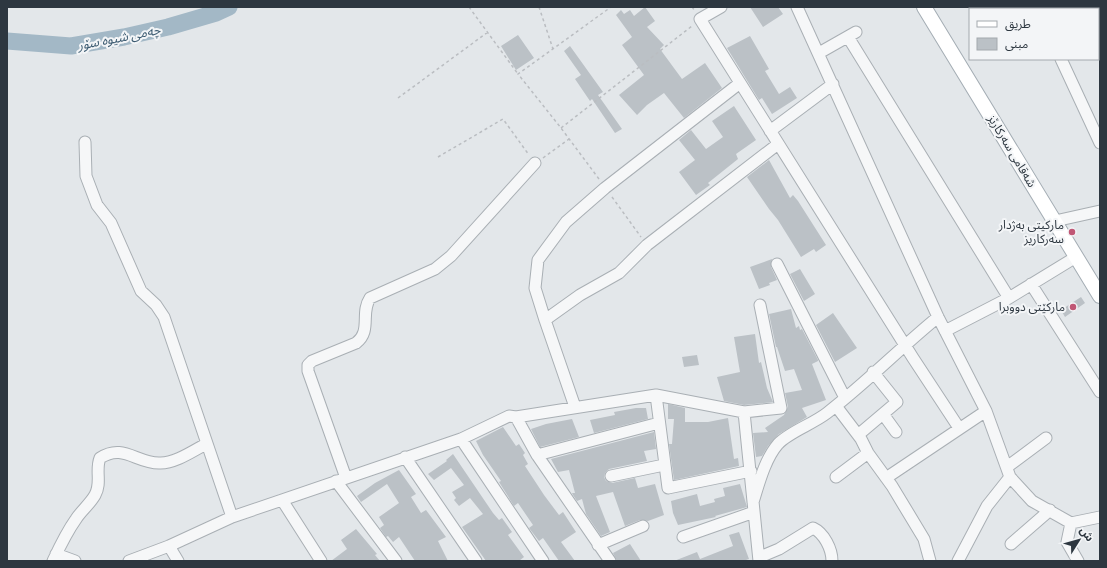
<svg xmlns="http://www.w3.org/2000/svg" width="1107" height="568" font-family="'Fira Sans Condensed','Noto Sans Arabic',sans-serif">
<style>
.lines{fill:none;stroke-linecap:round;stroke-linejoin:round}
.river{stroke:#a3b8c6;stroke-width:17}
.building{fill:#bbc1c6}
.minor-casing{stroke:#a9afb4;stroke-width:13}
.major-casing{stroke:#a4adb4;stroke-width:16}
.path{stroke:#babdc1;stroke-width:1.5;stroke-dasharray:3 3;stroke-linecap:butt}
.minor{stroke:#f6f7f8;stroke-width:11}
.major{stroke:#fff;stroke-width:14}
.poi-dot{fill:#c05775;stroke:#f3f5f7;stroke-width:1.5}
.labels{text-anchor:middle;stroke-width:4;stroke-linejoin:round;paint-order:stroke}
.street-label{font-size:12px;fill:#2d3740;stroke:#f3f5f7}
.poi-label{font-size:12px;fill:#2d3740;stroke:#f3f5f7;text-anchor:end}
.water-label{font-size:13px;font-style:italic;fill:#3b5a70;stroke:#f3f5f7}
</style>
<rect width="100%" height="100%" fill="#e3e7ea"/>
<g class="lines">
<path class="river" d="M7 41 71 46 124 37 168 27 216 13 229 7"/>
</g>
<path class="building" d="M645 7 655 21 647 27 664 45 660 49 682 79 705 63 722 88 684 118 664 93 647 105 637 115 619 95 644 75 622 45 632 37 616 15 621 10 624 14 630 10 634 16Z
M750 7H778L783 14 763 27Z
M518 35 534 58 516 70 501 46Z
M750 36 769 69 765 71 779 94 790 87 797 98 772 114 762 98 759 100 727 48Z
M570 46 603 92 598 95 622 129 615 133 592 99 590 101 575 79 581 75 564 51Z
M734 106 756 140 736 154 738 159 708 183 710 185 696 195 679 172 695 160 679 140 691 130 706 149 723 137 712 121Z
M769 160 790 198 793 195 798 201 826 245 816 252 814 249 801 257 778 220 769 209 747 177Z
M772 259 771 267 777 280 769 283 770 285 759 289 750 267Z
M800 269 815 294 804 301 790 274Z
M1081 297 1085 303 1065 317 1061 310Z
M791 309 796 328 799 326 800 330 802 329 818 360V361L812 364 826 400 802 408 807 417 779 434 768 446 762 456 756 457 753 433 768 432 765 428 784 415 788 407 785 393 802 390 794 369 785 371 777 347H776L769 314Z
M833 313 857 348 835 362 816 325Z
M755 334 759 363 761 362 767 388 773 402 744 405 724 401 717 377 740 372 734 337Z
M697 355 699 365 684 367 682 357Z
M668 404 685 408V422H708L728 418 734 459 738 458 739 466 674 480 669 444H672L674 419H668Z
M636 408H646L648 419 594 433 590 420 615 415 614 412Z
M572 419 579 437 540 447 531 429 546 424Z
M503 427 516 446 519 444 525 453 523 455 528 464 525 466 544 495 559 515 563 512 576 532 561 542 575 561H559L543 538 539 541 529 528 533 525 518 503 514 506 499 482 501 481 483 455 476 441Z
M654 432 656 449 644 451 647 461 609 469 605 473 604 477 606 481 612 483 635 478 638 488 655 484 664 515 648 521 640 520 625 526 613 492 596 496 610 532 601 536 586 514 582 499 577 501 573 495 572 493H575L569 470 558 472 551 459Z
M453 454 493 513 499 520 502 518 512 532 508 535 524 557 519 561H486L462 527 483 514 470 498 459 506 454 500 456 498 452 492 464 485 451 468 434 480 428 474 447 461 446 460Z
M399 470 416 494 411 497 421 513 426 510 446 537 438 541 448 561H415L399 537 393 542 388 536 386 537 380 528 384 525 379 517 399 503 387 484 361 502 357 496 375 483Z
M740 484 747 507 715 516 716 517 678 525 673 513 671 501 697 494 700 506 715 502 714 499 725 496 723 488Z
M356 529 377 554 375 555 380 561H331L347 549 341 540Z
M739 532 749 559 743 561H674L697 552 700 559 733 546 729 535Z
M630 544 641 561H617L613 553Z"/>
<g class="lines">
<defs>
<path id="minor" d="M721 7 700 19 913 358 959 428
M797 7 938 317 986 411 1010 477 1032 501 1071 523 1100 517
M1033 7 1034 9
M848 37 1009 298
M819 53 856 32
M1061 59 1100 143
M770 131 833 84
M85 142 86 176 97 205 111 223 141 291 156 305 164 317 232 517 461 439 509 416 516 417 656 395 744 412 781 408 760 305
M1055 221 1100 211
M777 264 845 398
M1031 284 1100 392
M545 320 535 288 538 260 566 222 605 188 740 83
M945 331 1009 298 1076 257
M656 395 668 488 751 471
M836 406 861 439 868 453 892 486 924 539 930 561
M575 407 545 320 580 295 619 273 647 245 778 144
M744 412 759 561
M883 414 896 432
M516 417 537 455 610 561
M858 435 897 402 873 372
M461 439 543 561
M537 455 659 423
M405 457 476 561
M1007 467 1046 438
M611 476 664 465
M836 477 868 453
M346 478 308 371V365L312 361 356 343C372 331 360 313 370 298L435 269 451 256 535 163
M886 478 986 411
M336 481 396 561
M282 500 321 561
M753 502C759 483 765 459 778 444 789 432 813 424 827 413 866 383 900 348 938 317
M1071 523 1067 542 1078 561
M683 537 754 512
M1011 544 1050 510
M598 545 643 526
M169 546 178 561
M56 554 75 561
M760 557 779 549 813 528C824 533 832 549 832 561
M53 561C60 546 66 533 76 519 81 511 90 504 95 495 102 483 95 470 100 458 123 443 136 463 159 463 174 464 193 451 206 444
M129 561 169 546 232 517
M958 561 987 506 1010 477"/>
<path id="major" d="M924 7 1100 296"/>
</defs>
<use href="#minor" class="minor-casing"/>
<use href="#major" class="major-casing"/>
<path class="path" d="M469 7 518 74
M539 7 553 49
M692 7 695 11
M398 98 488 32
M561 128 692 26
M438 157 503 119 529 155
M543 158 569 139
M599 179 561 128 518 74 611 7
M612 197 641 237"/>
<use href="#minor" class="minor"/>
<use href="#major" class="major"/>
</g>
<g class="poi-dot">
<circle cx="1072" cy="232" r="4"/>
<circle cx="1073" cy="307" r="4"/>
</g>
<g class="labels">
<g class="street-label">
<text transform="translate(1012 151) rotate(59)" y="4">شەقامی سەرکارێز</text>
</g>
<g class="poi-label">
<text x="1064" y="229">مارکیتی بەژدار<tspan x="1064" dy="14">سەرکاریز</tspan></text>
<text x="1065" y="311">ماركێتى دووبرا</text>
</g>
<g class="water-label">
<text transform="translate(119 37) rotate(-11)" y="5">چەمی شیوە سۆر</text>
</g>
</g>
<rect width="1107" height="568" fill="none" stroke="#2d3740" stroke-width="16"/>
<rect x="969" y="8" width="130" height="52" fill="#f3f5f7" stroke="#a4a9ae"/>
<rect x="977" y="21" width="20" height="6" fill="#ffffff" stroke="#a4a9ae"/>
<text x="1005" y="28" font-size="12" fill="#2d3740">طريق</text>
<rect x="977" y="38" width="20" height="12" fill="#bbc1c6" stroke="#a4a9ae"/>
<text x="1005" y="48" font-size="12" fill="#2d3740">مبنى</text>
<g transform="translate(1079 540) rotate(53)" stroke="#f3f5f7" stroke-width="3" paint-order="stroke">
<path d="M0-3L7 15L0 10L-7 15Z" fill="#2d3740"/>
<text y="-6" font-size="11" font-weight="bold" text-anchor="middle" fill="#2d3740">ش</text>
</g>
</svg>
